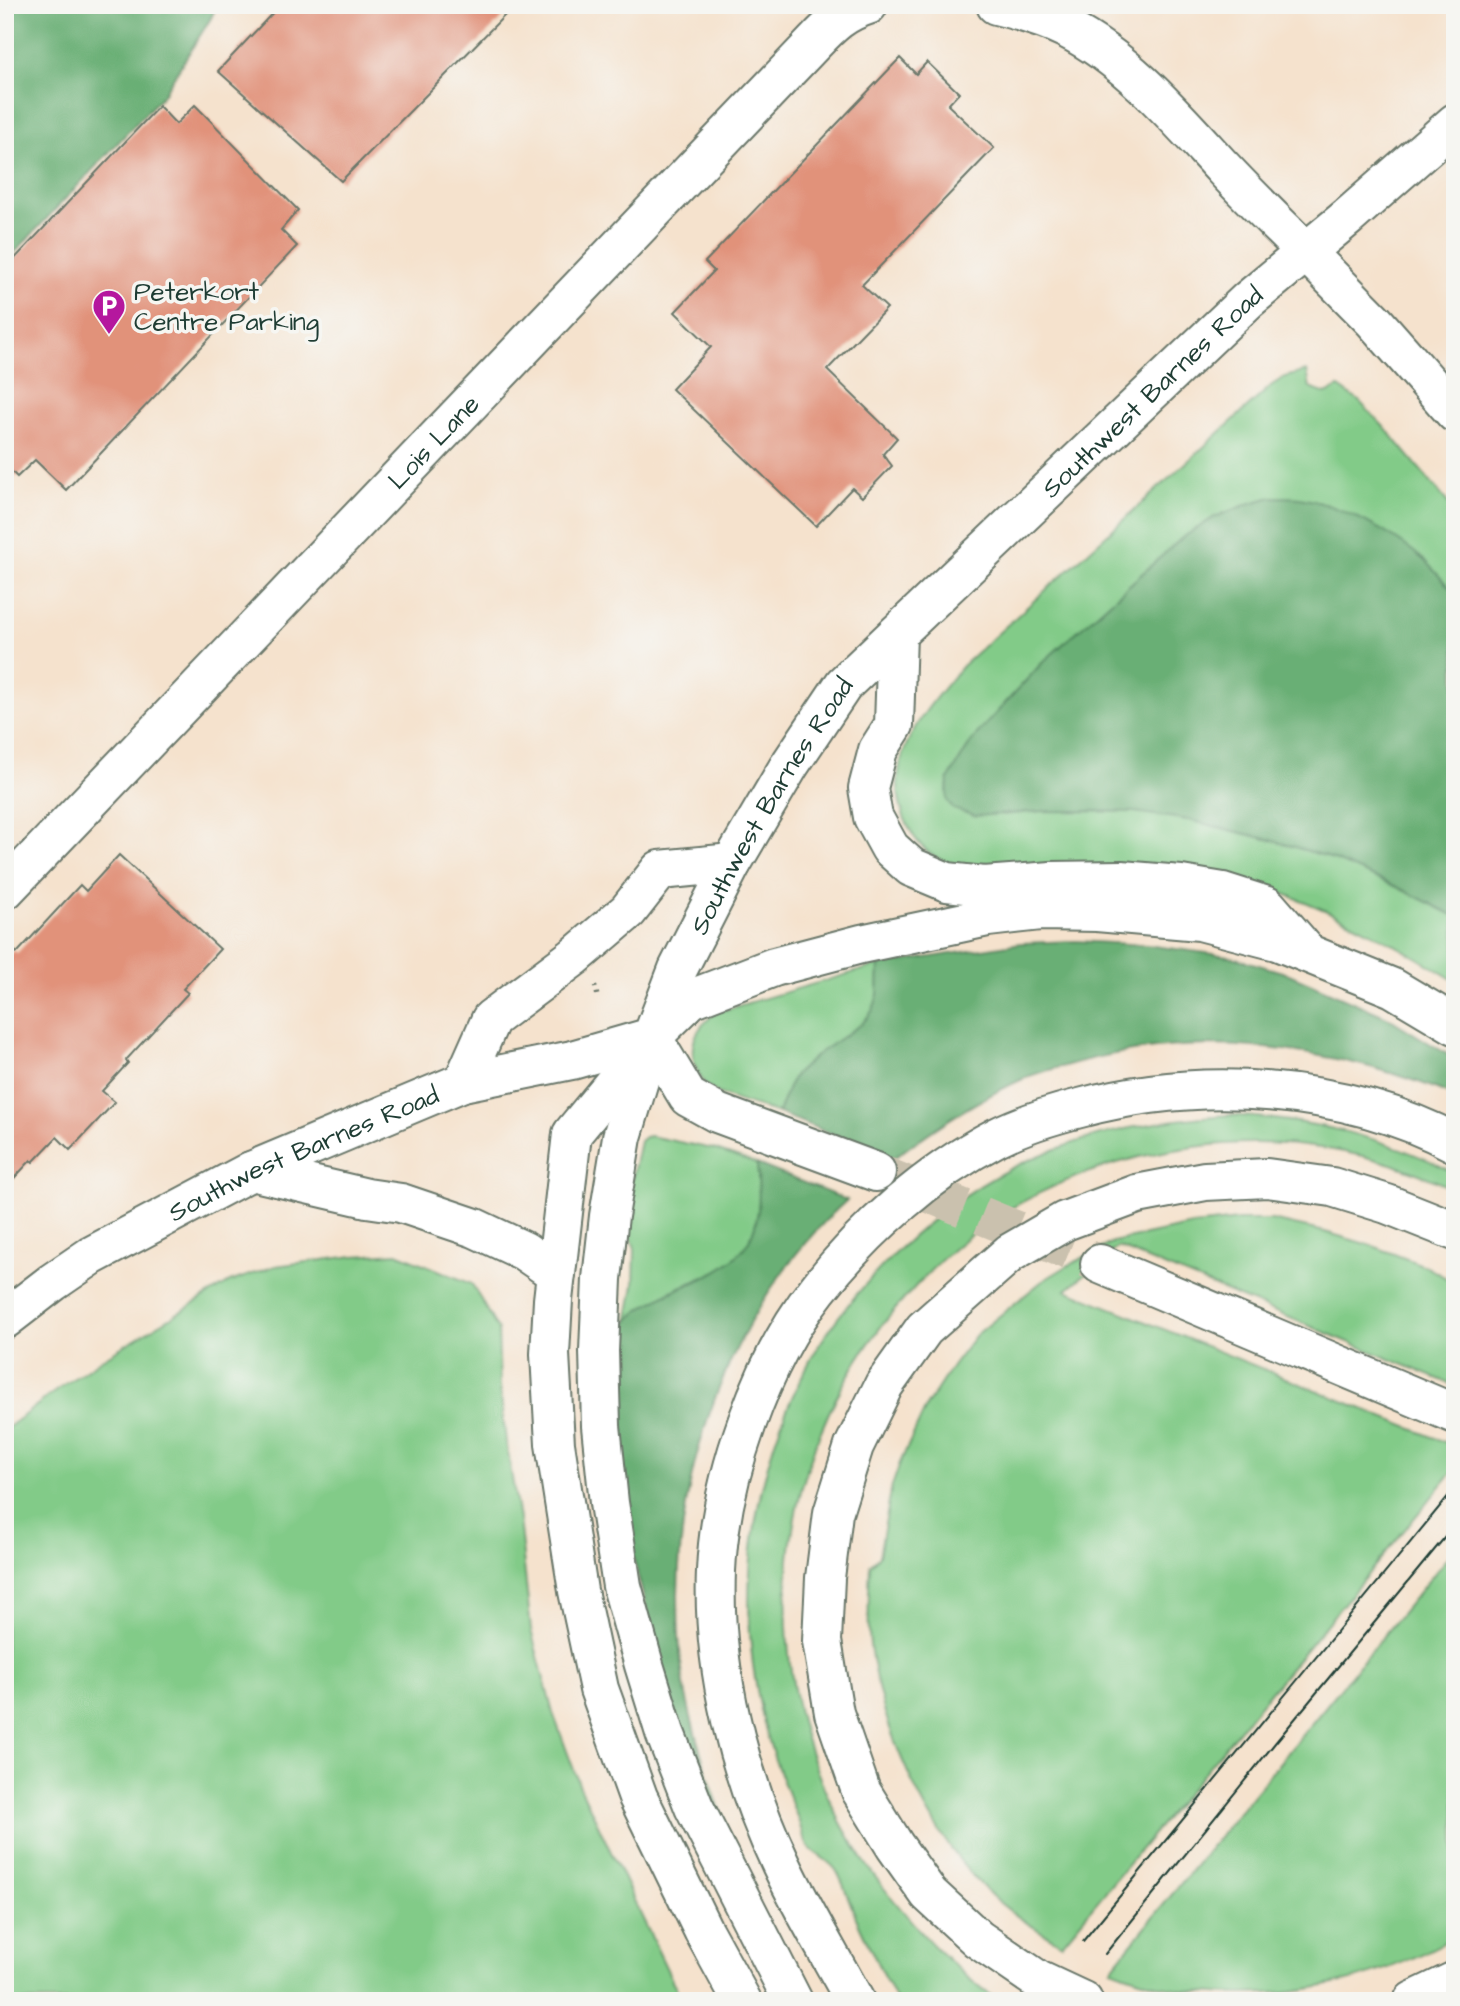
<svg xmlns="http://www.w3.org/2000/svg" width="1460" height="2006" font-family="'Architects Daughter',sans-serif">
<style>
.green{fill:#82cb88;stroke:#50845e;stroke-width:2}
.forest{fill:#69af74;stroke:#447654;stroke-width:2}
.building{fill:#e1927a}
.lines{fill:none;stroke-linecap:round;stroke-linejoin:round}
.highway-tunnel{stroke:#cac1ae;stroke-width:38;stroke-dasharray:38 19;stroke-linecap:butt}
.minor-casing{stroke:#6a776a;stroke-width:42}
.major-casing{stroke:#6a776a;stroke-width:42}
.highway-casing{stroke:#6a776a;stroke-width:42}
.path{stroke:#6a776a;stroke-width:4.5;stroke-dasharray:2 5;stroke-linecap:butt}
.minor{stroke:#fff;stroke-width:38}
.major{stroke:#fff;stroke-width:38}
.highway{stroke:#fff;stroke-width:38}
.tram{stroke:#1f3d34;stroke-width:2}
.labels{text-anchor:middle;stroke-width:7;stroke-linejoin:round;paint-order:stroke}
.poi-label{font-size:26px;fill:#1f3d34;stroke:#f6f6f2;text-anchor:start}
.street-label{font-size:26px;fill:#1f3d34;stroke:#f6f6f2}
</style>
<rect width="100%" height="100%" fill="#f6f6f2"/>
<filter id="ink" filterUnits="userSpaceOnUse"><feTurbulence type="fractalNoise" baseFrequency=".0143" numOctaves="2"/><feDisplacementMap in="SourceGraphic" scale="14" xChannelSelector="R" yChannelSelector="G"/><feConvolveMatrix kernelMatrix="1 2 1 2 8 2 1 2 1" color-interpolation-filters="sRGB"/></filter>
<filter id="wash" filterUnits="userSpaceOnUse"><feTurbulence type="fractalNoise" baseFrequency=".00686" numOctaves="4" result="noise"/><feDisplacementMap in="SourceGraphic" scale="28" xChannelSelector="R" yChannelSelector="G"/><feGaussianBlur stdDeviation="1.57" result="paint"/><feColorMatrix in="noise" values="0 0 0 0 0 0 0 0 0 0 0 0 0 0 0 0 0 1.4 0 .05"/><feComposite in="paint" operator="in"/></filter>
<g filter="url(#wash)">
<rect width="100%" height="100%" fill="#f5e2cd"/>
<path class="green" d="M1307 371 1310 388 1326 394 1339 387 1359 401 1387 430 1455 511V593L1423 560 1397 540 1368 523 1328 505 1272 497 1251 503 1215 517 1182 538 1043 662 978 733 966 750 948 780 947 791 1003 815 1043 811 1135 812 1189 820 1271 840 1325 856 1395 886 1455 916V981C1391 940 1325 905 1252 883L974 870C945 864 923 856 909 828 876 764 922 714 962 666L1272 385 1285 377Z
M879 965 878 995 873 1010 862 1024 819 1053 795 1075 789 1085 778 1113C760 1107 726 1099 711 1089 703 1085 699 1076 696 1068 687 1044 697 1026 717 1012Z
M1229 1115C1311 1120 1382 1135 1455 1173V1190C1375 1150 1282 1135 1194 1147 1120 1156 1047 1183 984 1225 955 1245 929 1271 906 1297 756 1461 746 1712 883 1887 917 1929 953 1971 999 2001H896C883 1974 869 1947 857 1920 850 1904 845 1885 836 1870 828 1859 815 1855 809 1847 803 1840 801 1827 798 1819 785 1787 772 1756 764 1723 733 1600 751 1468 812 1357 834 1318 866 1282 898 1250 937 1213 982 1180 1031 1159 1093 1132 1161 1119 1229 1115Z
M650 1136 713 1149 757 1164C760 1191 762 1225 745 1248 730 1270 693 1280 671 1291 655 1300 640 1310 627 1323L634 1285 635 1249 624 1216 640 1141 645 1137Z
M1239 1220H1272L1325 1232 1376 1247 1425 1266 1455 1283V1386L1118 1247 1066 1290 1455 1446V1469L1062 1944C1034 1928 1006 1911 984 1888 925 1828 881 1728 870 1645 867 1619 869 1591 870 1565L879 1556 892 1486 900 1463 927 1405 953 1365 976 1335 1041 1282 1067 1266 1113 1242 1192 1225Z
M397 1253 472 1284 498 1330 500 1386 506 1442 519 1519 531 1630 553 1713 581 1789 682 2001H5V1430L50 1395 100 1360 230 1282 275 1266 354 1256Z
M1455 1548V1936C1369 1988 1261 2006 1162 1986 1145 1981 1128 1975 1111 1969Z"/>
<path class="forest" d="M5 5H217L211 18 162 96 5 263Z
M1272 497C1281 497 1290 497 1299 498 1338 503 1396 535 1425 561 1435 571 1445 583 1455 593V916L1395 886 1325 856 1271 840 1189 820 1135 812 1089 811H1043L975 816 953 809 947 800 948 780 966 750 978 733 1043 662 1182 538 1215 517 1251 503Z
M1076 941 1146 945 1229 956 1289 974 1387 1017 1455 1059V1097C1428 1084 1399 1075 1370 1067 1268 1040 1163 1036 1061 1067 1049 1070 1036 1073 1025 1078 978 1099 935 1127 894 1158L778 1113 789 1085 795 1075 819 1053 862 1024 873 1010 878 995 879 965 1021 943Z
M757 1164 847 1200C738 1299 680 1449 678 1594 678 1628 679 1662 686 1695 698 1754 720 1811 741 1867L682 1746 629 1541 615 1357C617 1352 620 1348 622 1343 624 1336 624 1327 627 1322 634 1312 648 1305 658 1299 670 1292 683 1287 697 1281 756 1254 763 1226 757 1164Z"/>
<g id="blocks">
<path class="building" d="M280 5H515L341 181 218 71Z
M900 58 916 74 927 62 959 93 948 105 994 148 862 285 887 308 827 370 897 438 883 454 892 466 862 497 852 488 816 526 672 389 711 347 675 312 714 271 705 262Z
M195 105 298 210 281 230 297 246 66 490 35 460 17 477 5 465V269L159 106 176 124Z
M119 855 220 949 183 989 188 993 126 1060 128 1063 102 1091 115 1102 70 1150 57 1137 33 1162 31 1160 5 1188V959L14 950 17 953 80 885 86 891Z"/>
</g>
</g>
<g filter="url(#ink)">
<use href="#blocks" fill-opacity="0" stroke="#6a776a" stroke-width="2"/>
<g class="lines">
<path class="highway-tunnel" d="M876 1172 1100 1264"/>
<defs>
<g id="minor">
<path d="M996 5C1020 11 1045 18 1067 29 1129 61 1176 117 1223 168 1250 197 1278 224 1306 252"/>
<path id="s1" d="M5 890 814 43C832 24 843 13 868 5"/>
<path d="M652 1037 572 1134 553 1300 550 1354 555 1444 578 1591 599 1689 638 1797 703 1930 742 2001"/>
<path d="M251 1171 367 1198 401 1203 475 1228 524 1251 556 1273"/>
</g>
<g id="major">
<path d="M1306 252 1374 321 1455 413"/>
<path d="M463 1082 491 1019 574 957 628 911 660 870 732 863"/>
<path id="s2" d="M5 1319 53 1282 91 1256 251 1171 463 1082 572 1060 652 1037 678 969 732 863 789 766 844 684 1248 300 1348 217 1455 123"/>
</g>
<path id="highway" d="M897 634 894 725 878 750 868 788 873 817 890 848 911 867 947 882 984 886 1052 881 1121 880 1181 885 1223 892 1267 906 1307 952
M652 1037 688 1097 717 1113 876 1172
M1100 1264 1455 1414
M793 2001 694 1807 665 1733 644 1665 622 1586 609 1503 601 1426 599 1351 602 1279 609 1216 622 1137 652 1037 691 999 774 967 861 944 988 917 1041 911 1097 912 1200 921 1277 941 1393 988 1455 1025
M855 2001C830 1955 803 1911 781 1864 739 1776 712 1669 716 1571 720 1479 761 1361 818 1289 865 1229 928 1173 997 1137 1023 1124 1052 1115 1080 1108 1200 1076 1344 1084 1455 1143
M1083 2001 1038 1980 978 1939 929 1894 895 1846 861 1791 834 1713 822 1641 825 1578 833 1513 854 1446 884 1385 924 1329 1010 1253 1065 1221 1137 1194 1205 1181 1267 1178 1332 1187 1387 1204 1455 1231
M1413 2001 1455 1981"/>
</defs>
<use href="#minor" class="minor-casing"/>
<use href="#major" class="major-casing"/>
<use href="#highway" class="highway-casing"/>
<path class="path" d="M595 986 598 998"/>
<use href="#minor" class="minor"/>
<use href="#major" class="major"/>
<use href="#highway" class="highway"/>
<path class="tram" d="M1083 1941 1455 1488
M1105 1954 1275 1743 1455 1525"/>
</g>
</g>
<defs>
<symbol id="parking-pin" viewBox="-11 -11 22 30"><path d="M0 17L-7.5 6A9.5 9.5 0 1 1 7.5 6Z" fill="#b5179e" stroke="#f6f6f2"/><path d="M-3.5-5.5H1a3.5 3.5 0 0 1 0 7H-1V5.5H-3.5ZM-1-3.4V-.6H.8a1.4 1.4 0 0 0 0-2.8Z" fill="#fff"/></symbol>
</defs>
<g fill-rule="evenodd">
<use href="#parking-pin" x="90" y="287" width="38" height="52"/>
</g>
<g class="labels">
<g class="poi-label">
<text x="134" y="300">Peterkort<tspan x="134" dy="30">Centre Parking</tspan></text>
</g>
<g class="street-label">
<text dy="9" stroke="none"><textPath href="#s2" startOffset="1540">Southwest Barnes Road</textPath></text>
<text dy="9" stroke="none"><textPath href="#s1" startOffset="620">Lois Lane</textPath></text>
<text dy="9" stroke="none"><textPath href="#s2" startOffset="973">Southwest Barnes Road</textPath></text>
<text dy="9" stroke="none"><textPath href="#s2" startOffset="343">Southwest Barnes Road</textPath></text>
</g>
</g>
<rect width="1460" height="2006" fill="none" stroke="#f6f6f2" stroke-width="28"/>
</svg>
